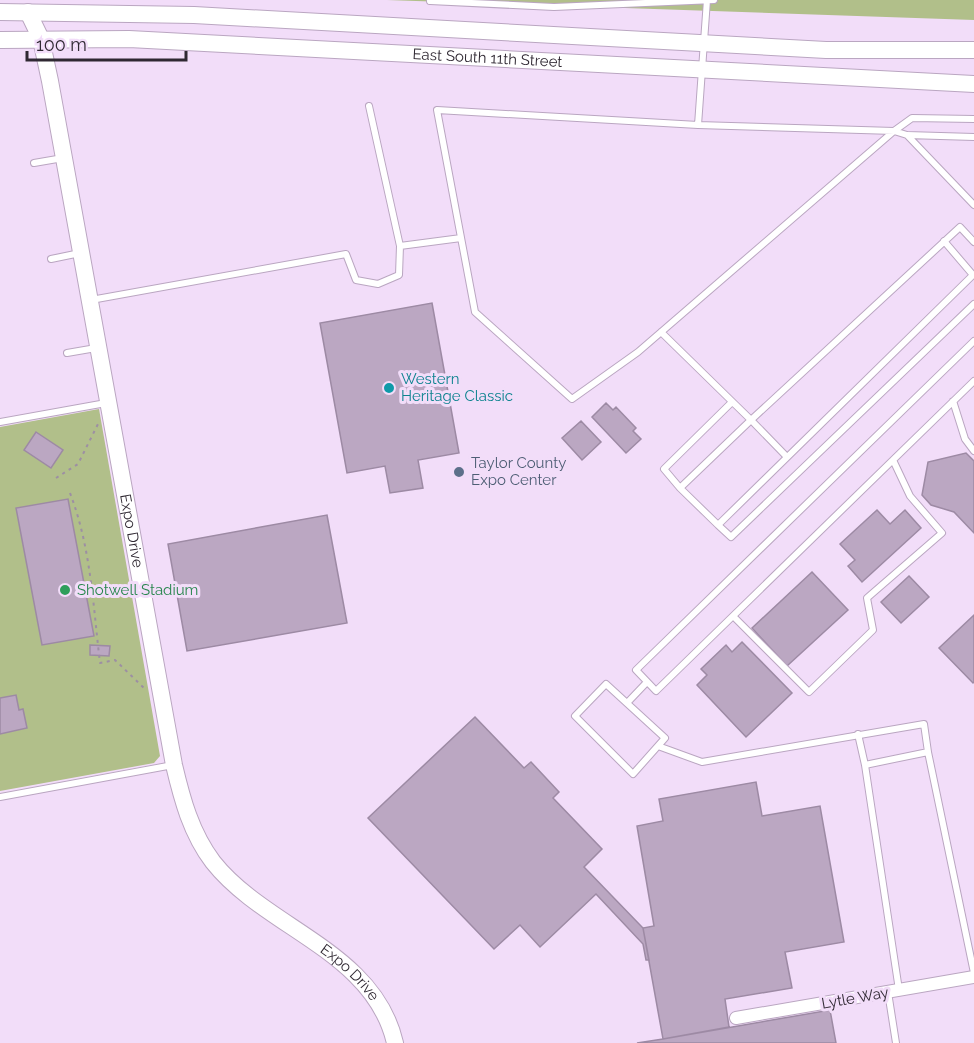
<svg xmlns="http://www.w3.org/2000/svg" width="974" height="1043" font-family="Raleway,sans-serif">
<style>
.green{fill:#b1bf8a}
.building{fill:#bba7c2;stroke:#9d8aa4;stroke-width:1.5}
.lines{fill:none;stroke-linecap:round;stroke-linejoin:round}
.lane-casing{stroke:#baa6c1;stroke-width:8}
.street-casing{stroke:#baa6c1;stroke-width:14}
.secondary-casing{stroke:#baa6c1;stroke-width:18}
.path{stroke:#9d8fa3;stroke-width:2;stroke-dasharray:3 4.5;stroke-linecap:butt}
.lane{stroke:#fff;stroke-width:6}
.street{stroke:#fff;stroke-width:12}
.secondary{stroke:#fff;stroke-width:16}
.culture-dot{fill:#0f9aa8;stroke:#f2ddf9;stroke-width:2}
.service-dot{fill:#5c6f8a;stroke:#f2ddf9;stroke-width:2}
.leisure-dot{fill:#2e9e5b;stroke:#f2ddf9;stroke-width:2}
.labels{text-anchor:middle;stroke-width:6;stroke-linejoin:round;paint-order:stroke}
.street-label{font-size:15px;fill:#2f2832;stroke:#f2ddf9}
.culture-label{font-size:15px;fill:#0d838f;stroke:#f2ddf9;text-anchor:start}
.service-label{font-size:15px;fill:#4e5e75;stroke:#f2ddf9;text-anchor:start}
.leisure-label{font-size:15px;fill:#27864d;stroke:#f2ddf9;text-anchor:start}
</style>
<rect width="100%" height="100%" fill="#f2ddf9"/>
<path class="green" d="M387 0H974V20Z
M99 409 160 756 154 763 0 791V427Z"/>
<path class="building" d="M432 303 459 453 418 460 423 488 390 493 385 466 347 473 320 323Z
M606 403 613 410 616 407 636 428 633 431 641 439 626 453 592 417Z
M581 421 601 442 582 460 562 438Z
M36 432 63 450 51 468 24 450Z
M966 453 974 461V533L954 512 931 505 922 495 928 462Z
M68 499 94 636 42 645 16 508Z
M877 510 890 524 905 510 921 528 862 582 848 566 855 560 840 544Z
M327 515 347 623 187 651 168 544Z
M812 572 848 610 787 666 752 628Z
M909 576 929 597 901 623 881 602Z
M974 615V682L973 683 939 648Z
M742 642 792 693 746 737 697 685 707 675 701 669 726 645 732 652Z
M90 645 110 646 109 656 90 655Z
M16 695 19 710 23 709 27 728 0 734V698Z
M475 717 524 768 531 762 559 792 553 798 602 849 584 867 643 928 649 960H646L643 944 596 894 540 947 520 925 494 949 368 818Z
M756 782 762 816 820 806 844 942 785 952 792 988 725 999 729 1027 663 1039 643 928 654 926 637 826 663 821 659 799Z
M830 1010 836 1043H637L663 1039Z"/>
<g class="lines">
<defs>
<path id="lane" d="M430 1 554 7 714 0
M369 106 400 246
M698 125 894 131 638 352 572 399 475 312 437 110 698 125 707 0
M894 131 907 135 974 205
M894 131 912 118 974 119
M907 135 974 137
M34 163 63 158
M51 259 80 253
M91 300 346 254 356 280 378 284 399 275 400 246 461 238
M661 332 751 420 680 488 718 525 973 275 944 241
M974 341 636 670 656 691 974 381
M67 353 96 348
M953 401 965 439 974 451
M0 422 106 403
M787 457 751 420 960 227 974 242
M680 488 664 469 732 402
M718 525 731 537 974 304
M733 616 809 692 873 630 867 598 942 533 910 496 893 460
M606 684 665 738 633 774 575 716Z
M627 703 647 682
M858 734 865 765
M658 746 702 762 924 724 928 752
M0 797 173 765
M899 990 865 765 928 752 974 973
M888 992 896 1043"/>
<path id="street" d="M736 1018 974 977"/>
<g id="secondary">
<path d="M0 12 194 15 826 50H974"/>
<path id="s1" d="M28 12 41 39 50 81 174 765C182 799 191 833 213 862 266 929 374 951 395 1043"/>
<path id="s2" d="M0 40 129 39 974 84"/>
</g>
</defs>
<use href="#lane" class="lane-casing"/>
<use href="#street" class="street-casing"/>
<use href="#secondary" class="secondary-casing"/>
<path class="path" d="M56 478 78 464 99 422
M70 493C91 548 93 605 100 663L115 660 146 690"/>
<use href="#lane" class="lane"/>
<use href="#street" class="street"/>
<use href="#secondary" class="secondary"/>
</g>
<circle class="culture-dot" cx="389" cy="388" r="6"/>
<circle class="service-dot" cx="459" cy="472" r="6"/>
<circle class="leisure-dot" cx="65" cy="590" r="6"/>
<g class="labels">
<g class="street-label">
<text dy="5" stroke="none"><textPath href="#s2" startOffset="488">East South 11th Street</textPath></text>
<text dy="5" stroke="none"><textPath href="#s1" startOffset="530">Expo Drive</textPath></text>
<text dy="5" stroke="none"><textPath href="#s1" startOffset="1050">Expo Drive</textPath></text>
<text transform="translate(855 998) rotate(-10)" y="5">Lytle Way</text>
</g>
<g class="culture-label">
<text x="401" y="384">Western<tspan x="401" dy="17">Heritage Classic</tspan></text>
</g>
<g class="service-label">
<text x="471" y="468">Taylor County<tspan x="471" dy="17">Expo Center</tspan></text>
</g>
<g class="leisure-label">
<text x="77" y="595">Shotwell Stadium</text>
</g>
</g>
<path d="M27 51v9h159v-9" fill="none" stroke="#2f2832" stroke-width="3"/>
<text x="36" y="51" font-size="18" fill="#2f2832" stroke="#f2ddf9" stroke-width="4.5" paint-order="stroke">100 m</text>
</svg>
